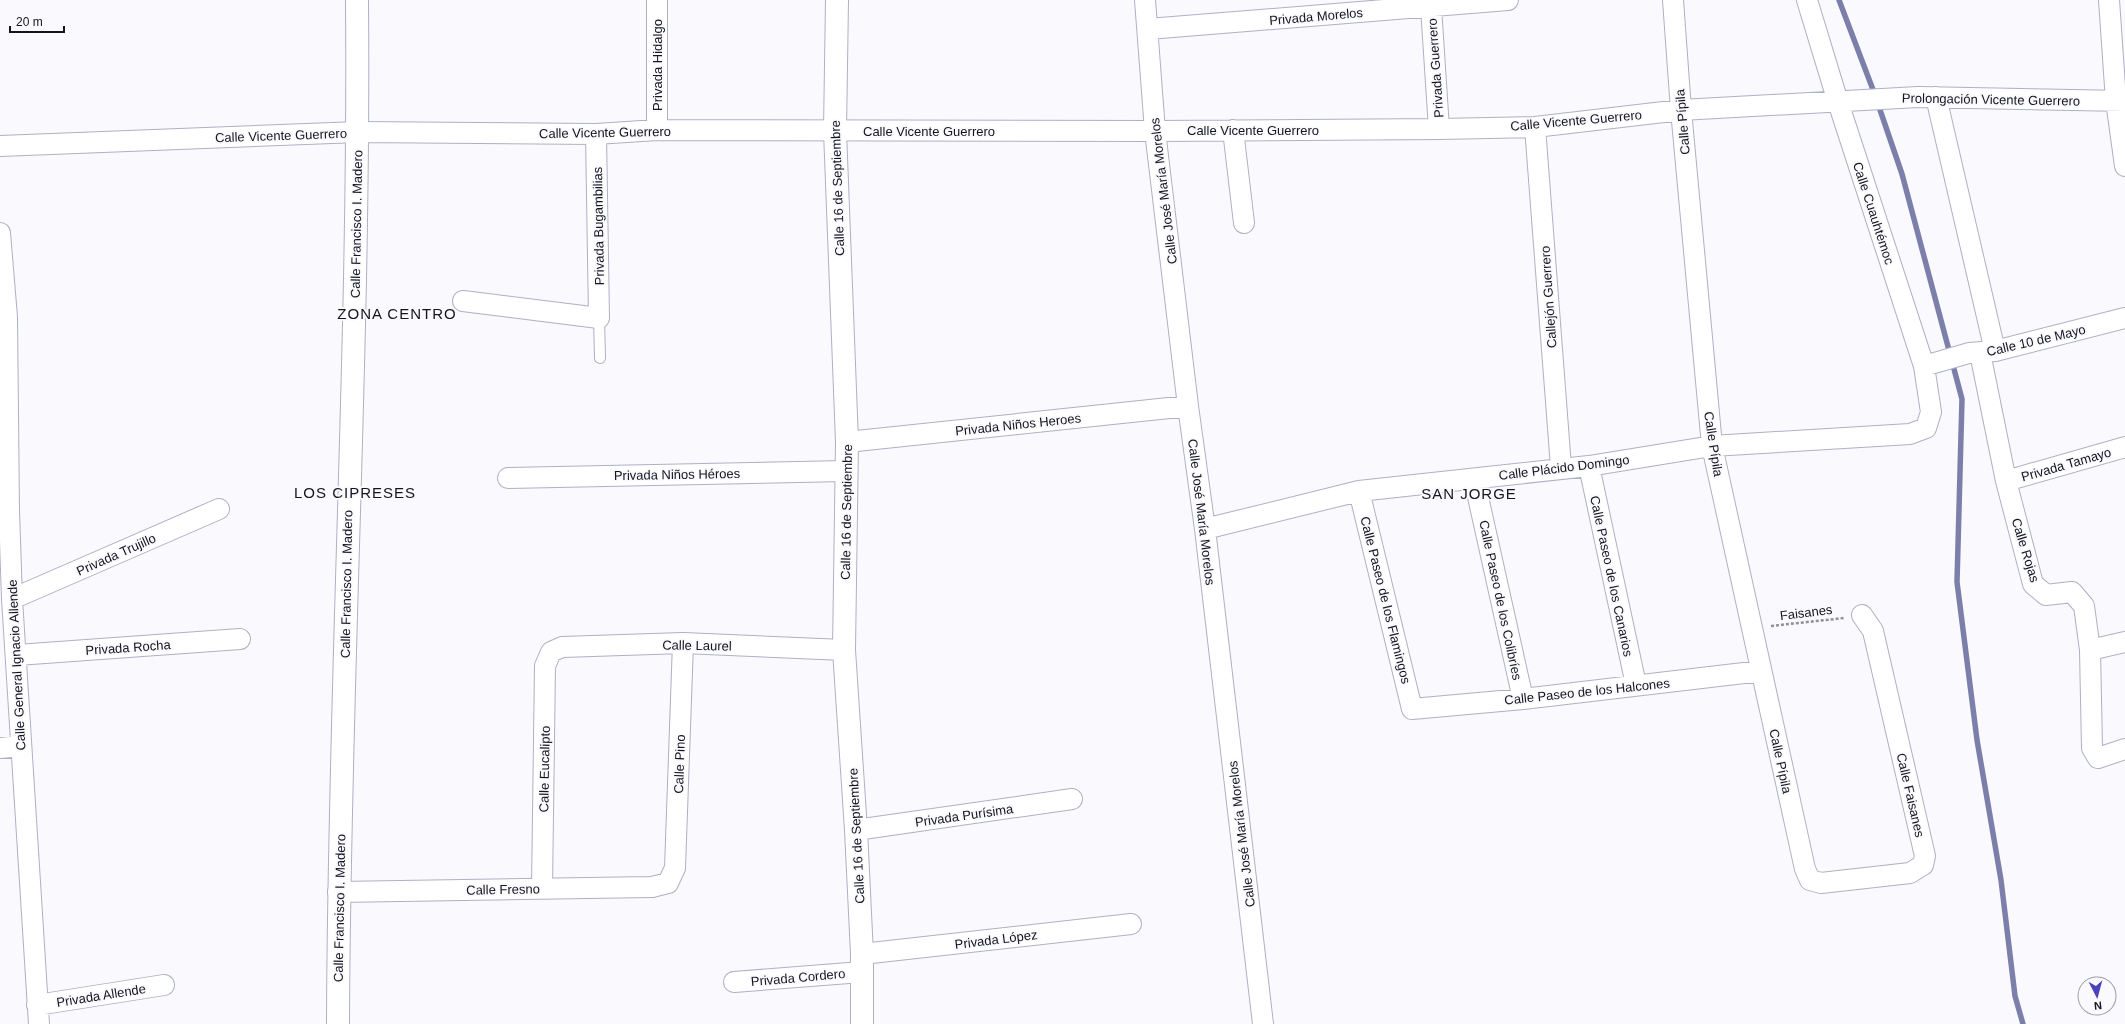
<svg xmlns="http://www.w3.org/2000/svg" width="2125" height="1024" font-family="Helvetica,sans-serif">
<style>
.lines{fill:none;stroke-linecap:round;stroke-linejoin:round}
.stream{stroke:#7c7fa9;stroke-width:5.5}
.service-casing{stroke:#aeb0c6;stroke-width:12}
.minor-casing{stroke:#aeb0c6;stroke-width:22}
.tertiary-casing{stroke:#aeb0c6;stroke-width:24}
.path{stroke:#919197;stroke-width:2.5;stroke-dasharray:3 2;stroke-linecap:butt}
.service{stroke:#fff;stroke-width:10}
.minor{stroke:#fff;stroke-width:20}
.tertiary{stroke:#fff;stroke-width:22}
.labels{text-anchor:middle;stroke-width:3.5;stroke-linejoin:round;paint-order:stroke}
.street-label{font-size:13px;fill:#14151d;stroke:#f9f9fe}
.quarter-label{font-size:15px;letter-spacing:1px;fill:#14151d;stroke:#f9f9fe}
</style>
<rect width="100%" height="100%" fill="#f9f9fe"/>
<g class="lines">
<path class="stream" d="M1839 0 1875 95
M1878 104 1902 174 1962 399 1957 582 1977 740 2001 880 2015 996 2023 1024"/>
<defs>
<path id="service" d="M599 318 600 358"/>
<path id="minor" d="M657 0V130
M1145 0 1155 131 1188 406 1205 529 1263 1024
M1673 0 1681 110 1712 446 1805 869 1810 880 1821 883 1910 873 1923 865 1925 856 1873 631 1862 615
M2109 0 2116 101 2125 166
M1431 7 1439 129
M1148 29 1508 0
M1936 97 1995 351
M1535 127 1561 467
M1233 130 1244 223
M0 146 358 132 596 134 657 130 1155 131 1439 129 1535 127 1681 110 1918 97 2125 101
M0 233 7 317 9 511 12 599 39 1024
M463 301 599 318 596 134
M1980 353 2006 481 2033 584 2046 595 2072 592 2084 606 2090 650 2092 748 2098 758 2125 749
M1924 366 1969 353 1995 351 2125 318
M847 442 1188 406
M1589 466 1636 685
M508 478 846 471
M1474 479 1523 699
M2006 481 2125 447
M1359 491 1412 709 1523 699 1761 671
M1205 529 1359 491 1589 466 1712 446 1910 434 1926 428 1931 412 1924 366 1838 102 1807 0
M12 599 219 509
M2090 650 2125 642
M17 655 240 639
M0 748 21 746
M856 830 1072 799
M542 888 545 666 551 652 562 647 683 643 844 650
M338 892 652 887 668 883 675 868 683 643
M862 954 1131 924
M734 982 862 972
M37 1005 164 985"/>
<path id="tertiary" d="M837 0 835 131 847 442 844 650 856 830 862 954V1024
M338 1024C339 683 360 341 357 0"/>
</defs>
<use href="#service" class="service-casing"/>
<use href="#minor" class="minor-casing"/>
<use href="#tertiary" class="tertiary-casing"/>
<path class="path" d="M1771 626 1844 618"/>
<use href="#service" class="service"/>
<use href="#minor" class="minor"/>
<use href="#tertiary" class="tertiary"/>
</g>
<g class="labels">
<g class="street-label">
<text transform="translate(1316 16) rotate(-5)" y="5">Privada Morelos</text>
<text transform="translate(657 65) rotate(-90)" y="5">Privada Hidalgo</text>
<text transform="translate(1435 68) rotate(-94)" y="5">Privada Guerrero</text>
<text transform="translate(1991 99) rotate(1)" y="5">Prolongación Vicente Guerrero</text>
<text transform="translate(1576 120) rotate(-5)" y="5">Calle Vicente Guerrero</text>
<text transform="translate(1682 122) rotate(-95)" y="5">Calle Pípila</text>
<text x="1253" y="135">Calle Vicente Guerrero</text>
<text x="929" y="136">Calle Vicente Guerrero</text>
<text transform="translate(605 132) rotate(-1)" y="5">Calle Vicente Guerrero</text>
<text transform="translate(281 135) rotate(-2)" y="5">Calle Vicente Guerrero</text>
<text transform="translate(837 188) rotate(-92)" y="5">Calle 16 de Septiembre</text>
<text transform="translate(1163 191) rotate(-97)" y="5">Calle José María Morelos</text>
<text transform="translate(1874 213) rotate(72)" y="5">Calle Cuauhtémoc</text>
<text transform="translate(356 224) rotate(-89)" y="5">Calle Francisco I. Madero</text>
<text transform="translate(598 226) rotate(-91)" y="5">Privada Bugambilias</text>
<text transform="translate(1548 297) rotate(-94)" y="5">Callejón Guerrero</text>
<text transform="translate(2036 340) rotate(-13)" y="5">Calle 10 de Mayo</text>
<text transform="translate(1018 424) rotate(-6)" y="5">Privada Niños Heroes</text>
<text transform="translate(1714 444) rotate(81)" y="5">Calle Pípila</text>
<text transform="translate(2066 464) rotate(-16)" y="5">Privada Tamayo</text>
<text transform="translate(1564 467) rotate(-7)" y="5">Calle Plácido Domingo</text>
<text transform="translate(677 474) rotate(-1)" y="5">Privada Niños Héroes</text>
<text transform="translate(846 512) rotate(-89)" y="5">Calle 16 de Septiembre</text>
<text transform="translate(1202 512) rotate(83)" y="5">Calle José María Morelos</text>
<text transform="translate(2026 550) rotate(73)" y="5">Calle Rojas</text>
<text transform="translate(116 554) rotate(-24)" y="5">Privada Trujillo</text>
<text transform="translate(1612 576) rotate(78)" y="5">Calle Paseo de los Canarios</text>
<text transform="translate(346 584) rotate(-89)" y="5">Calle Francisco I. Madero</text>
<text transform="translate(1386 600) rotate(76)" y="5">Calle Paseo de los Flamingos</text>
<text transform="translate(1501 600) rotate(78)" y="5">Calle Paseo de los Colibríes</text>
<text transform="translate(1806 612) rotate(-7)" y="5">Faisanes</text>
<text transform="translate(697 645) rotate(1)" y="5">Calle Laurel</text>
<text transform="translate(128 647) rotate(-4)" y="5">Privada Rocha</text>
<text transform="translate(16 665) rotate(-93)" y="5">Calle General Ignacio Allende</text>
<text transform="translate(1587 691) rotate(-6)" y="5">Calle Paseo de los Halcones</text>
<text transform="translate(1781 761) rotate(78)" y="5">Calle Pípila</text>
<text transform="translate(679 764) rotate(-88)" y="5">Calle Pino</text>
<text transform="translate(544 769) rotate(-89)" y="5">Calle Eucalipto</text>
<text transform="translate(1911 795) rotate(77)" y="5">Calle Faisanes</text>
<text transform="translate(964 815) rotate(-8)" y="5">Privada Purísima</text>
<text transform="translate(1241 834) rotate(-97)" y="5">Calle José María Morelos</text>
<text transform="translate(856 836) rotate(-93)" y="5">Calle 16 de Septiembre</text>
<text transform="translate(503 889) rotate(-1)" y="5">Calle Fresno</text>
<text transform="translate(339 908) rotate(-89)" y="5">Calle Francisco I. Madero</text>
<text transform="translate(996 939) rotate(-7)" y="5">Privada López</text>
<text transform="translate(798 977) rotate(-5)" y="5">Privada Cordero</text>
<text transform="translate(101 995) rotate(-9)" y="5">Privada Allende</text>
</g>
<g class="quarter-label">
<text x="397" y="319">ZONA CENTRO</text>
<text x="355" y="498">LOS CIPRESES</text>
<text x="1469" y="499">SAN JORGE</text>
</g>
</g>
<g transform="translate(2097 996) rotate(174)"><circle r="19" fill="#f9f9fe" stroke="#9d9ea4"/>
<path d="M0-3L7 15L0 10L-7 15Z" fill="#4c42b9"/>
<text y="-6" font-size="11" font-weight="bold" text-anchor="middle" fill="#14151d">N</text>
</g>
<path d="M10 26v6h54v-6" fill="none" stroke="#14151d" stroke-width="2"/>
<text x="16" y="26" font-size="12" fill="#14151d" stroke="#f9f9fe" stroke-width="3" paint-order="stroke">20 m</text>
</svg>
